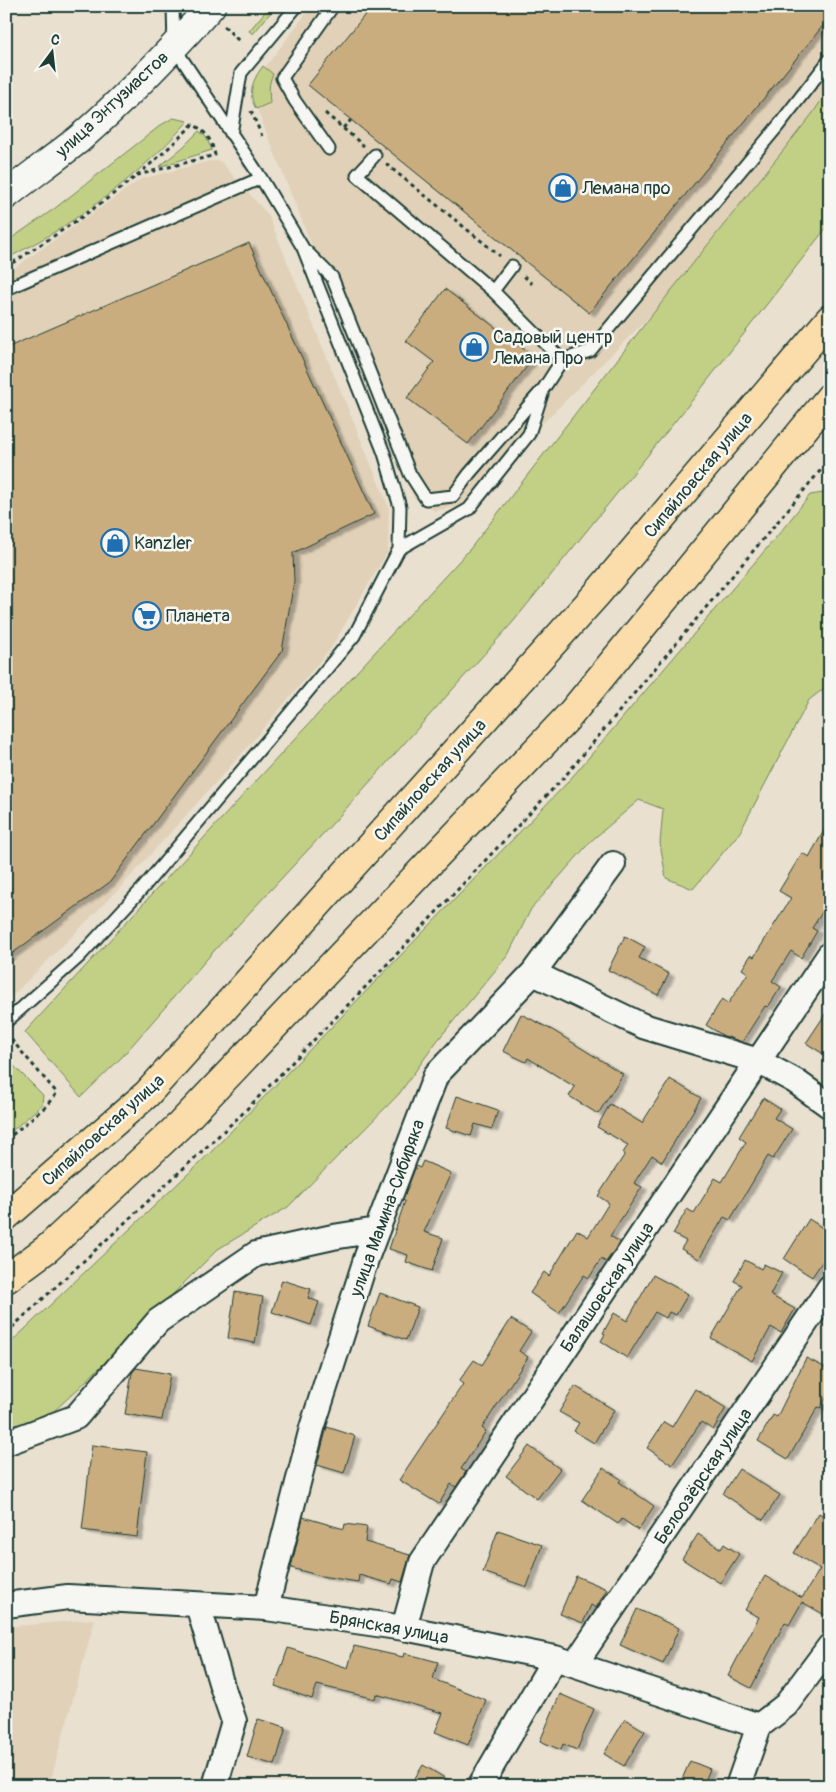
<svg xmlns="http://www.w3.org/2000/svg" width="836" height="1792" font-family="Pangolin,sans-serif">
<style>
.built{fill:#e0d1b8}
.green{fill:#c2d085;stroke:#70865c}
.building{fill:#caad7f;stroke:#1f3d34;filter:url(#shadow)}
.lines{fill:none;stroke-linecap:round;stroke-linejoin:round}
.lane-casing{stroke:#1f3d34;stroke-width:15}
.street-casing{stroke:#1f3d34;stroke-width:28}
.secondary-casing{stroke:#1f3d34;stroke-width:31}
.primary-casing{stroke:#1f3d34;stroke-width:31}
.path{stroke:#1f3d34;stroke-width:3;stroke-dasharray:4 4;stroke-linecap:butt}
.lane{stroke:#f6f6f2;stroke-width:11}
.street{stroke:#f6f6f2;stroke-width:24}
.secondary{stroke:#f6f6f2;stroke-width:28}
.primary{stroke:#fbddab;stroke-width:28}
.labels{text-anchor:middle;stroke-width:5;stroke-linejoin:round;paint-order:stroke}
.street-label{font-size:18px;fill:#1f3d34;stroke:#f6f6f2}
.poi-label{font-size:18px;fill:#1f3d34;stroke:#f6f6f2;text-anchor:start}
</style>
<defs>
<filter id="shadow"><feDropShadow dx="5.5" dy="3" stdDeviation="1" flood-color="#0004"/></filter>
</defs>
<rect width="100%" height="100%" fill="#e9e0d0"/>
<filter id="ink" filterUnits="userSpaceOnUse"><feTurbulence type="fractalNoise" baseFrequency=".02" numOctaves="2"/><feDisplacementMap in="SourceGraphic" scale="10" xChannelSelector="R" yChannelSelector="G"/><feConvolveMatrix kernelMatrix="1 2 1 2 8 2 1 2 1" color-interpolation-filters="sRGB"/></filter>
<g filter="url(#ink)">
<path class="built" d="M312 6H830V87L813 113 655 311 460 506 435 511 414 498 254 102 253 83Z
M210 161H220L268 215 389 508 388 551 331 648 246 749 120 888 6 1002V274L141 179Z
M95 1619 49 1786H6V1627Z"/>
<path class="green" d="M270 6H276L253 34 249 31Z
M263 66 273 74C268 84 269 92 270 103L256 109C247 93 253 79 263 66Z
M830 87V223L694 398 513 622 333 823 213 952 121 1058 81 1097 25 1032 470 549 655 311 813 113Z
M173 118 188 121C154 161 101 203 56 231 40 241 23 250 6 259V242L54 209 161 125Z
M199 131 206 137 212 150 159 167 183 147Z
M830 492V687L827 686 809 700 740 832 693 889 666 878 660 843 663 809 639 800 591 841 531 909 508 955 437 1041 399 1094 288 1207 218 1249 80 1387 41 1423 8 1432 6 1430V1347L210 1153 567 783 778 535 810 495Z
M6 1058 43 1095 42 1105 6 1136Z"/>
<path class="building" d="M372 6H830V17L589 313 308 85Z
M249 243 374 514 293 553 294 581 282 651 110 882 6 958V348Z
M445 289 534 357 468 444 407 398 434 362 406 341Z
M830 820V900L812 928 817 931 801 958 791 951 772 981 781 987 768 1007 765 1006 742 1042 724 1036 706 1025 722 999 728 1004 748 973 742 969 751 955 754 957 791 898 779 891 802 853 809 857Z
M625 936 645 947 639 958 669 974 658 995 608 970Z
M830 1007V1058L806 1043Z
M521 1014 554 1031 623 1074 598 1114 569 1096 575 1087 528 1058 526 1062 503 1051Z
M670 1079 701 1098 662 1162 652 1155 634 1183 642 1187 610 1236 620 1242 606 1262 601 1259 589 1278 584 1275 559 1313 530 1293 544 1272 549 1276 577 1230 588 1237 609 1203 598 1196 625 1154 623 1153 628 1145 597 1127 610 1104 642 1123Z
M457 1096 498 1110 492 1129 475 1124 471 1136 446 1128Z
M763 1098 780 1109 774 1118 792 1129 773 1159 768 1156 730 1220 724 1217 699 1259 681 1249 686 1241 673 1234 687 1209 694 1213 715 1178 722 1182 746 1142 739 1137Z
M423 1161 451 1173 424 1232 443 1238 432 1271 406 1262 408 1255 389 1249 405 1201 403 1200 416 1166 420 1168Z
M809 1219 830 1233V1250L812 1277 784 1259Z
M745 1260 761 1269 764 1264 782 1273 770 1295 795 1309 781 1333 771 1327 752 1361 711 1338 742 1285 734 1281Z
M653 1275 688 1294 676 1315 669 1312 666 1318 655 1312 627 1358 601 1341 605 1334 603 1333 614 1313 627 1321Z
M282 1280 311 1289 308 1298 319 1302 311 1325 272 1312Z
M235 1292 263 1297 255 1343 228 1338Z
M380 1293 418 1307 406 1340 368 1326Z
M511 1319 531 1332 519 1351 528 1357 482 1428 486 1431 461 1469 466 1472 456 1487 451 1484 439 1504 399 1480 463 1384 459 1381 474 1360 482 1365Z
M806 1358 830 1370V1390L821 1408 818 1407 788 1459 758 1441 773 1415 777 1417Z
M136 1368 170 1374 162 1420 125 1414 132 1373Z
M575 1386 614 1410 594 1443 574 1431 579 1423 559 1412Z
M695 1389 726 1408 713 1430 701 1422 672 1465 647 1448 664 1422 672 1427Z
M327 1427 355 1436 344 1473 317 1465Z
M92 1445 147 1452 137 1537 82 1530Z
M529 1446 560 1469 537 1499 506 1476Z
M603 1468 621 1479 619 1482 654 1506 638 1530 622 1519 618 1524 582 1500Z
M739 1469 780 1495 763 1520 723 1494Z
M819 1513 830 1520V1618L802 1602 789 1625 785 1622 751 1688 728 1676 759 1617 745 1610 765 1576 802 1598 820 1569 794 1553Z
M303 1517 344 1529 345 1524 367 1527 365 1542 410 1555 402 1582 393 1579 391 1584 359 1575 358 1582 321 1576 291 1568Z
M498 1530 542 1545 527 1587 483 1572Z
M698 1534 721 1549 724 1544 739 1554 720 1583 682 1559Z
M576 1576 607 1589 596 1608 591 1605 583 1623 560 1614Z
M637 1609 679 1628 663 1664 620 1645Z
M354 1646 403 1657 404 1653 438 1662 433 1679 486 1700 468 1745 435 1732 443 1713 376 1694 375 1699 317 1685 312 1699 275 1686 288 1648 348 1668Z
M560 1694 594 1709 577 1750 563 1744 561 1750 540 1741Z
M258 1719 286 1727 275 1765 247 1757Z
M625 1719 645 1731 624 1766 604 1754Z
M690 1761 710 1769 703 1786H679Z
M423 1765 458 1786H410Z"/>
<g class="lines">
<defs>
<path id="lane" d="M231 134 241 73 297 6
M329 149 295 101 282 78 333 6
M375 155 357 175 493 291 562 360
M306 251 332 277 410 474 426 499 453 496 469 474 544 388 562 360 590 351 778 126 830 59
M6 289 261 178
M493 291 512 266
M399 549 469 509 529 434 542 394
M6 1022 79 957 142 889 275 731 354 636 399 549 400 507 384 453 303 248 261 178 174 47 173 6"/>
<path id="street" d="M533 973 643 1026 758 1061 795 1081 830 1106
M6 1443 76 1417 158 1321 256 1254 333 1237 377 1230
M6 1605 68 1597 266 1608 404 1628 555 1658 759 1726
M198 1605 222 1686 234 1721 215 1786
M266 1608 312 1428 367 1256 436 1075 533 973 613 864
M404 1628 422 1562 830 954
M575 1664 830 1287
M480 1786 555 1658
M738 1786 759 1726 786 1705 830 1646"/>
<path id="secondary" d="M6 195C30 176 55 158 79 139 126 98 169 53 211 6"/>
<path id="primary" d="M6 1216 147 1094 596 595 830 319
M6 1279 48 1248 181 1124 569 716 830 397"/>
</defs>
<use href="#lane" class="lane-casing"/>
<use href="#street" class="street-casing"/>
<use href="#secondary" class="secondary-casing"/>
<use href="#primary" class="primary-casing"/>
<path class="path" d="M224 26 241 43
M251 111 262 136
M325 113 364 146
M343 128 351 120
M386 164 500 256
M6 267C73 224 137 182 193 124 207 133 211 139 215 155L138 175
M524 276 532 284
M6 1140 45 1107 57 1093 9 1037
M6 1333 242 1114 376 976 566 775 830 459"/>
<use href="#lane" class="lane"/>
<use href="#street" class="street"/>
<use href="#secondary" class="secondary"/>
<use href="#primary" class="primary"/>
</g>
</g>
<defs>
<symbol id="shop-ring" viewBox="-11 -11 22 22"><circle r="9.5" fill="#f6f6f2" stroke="#1f6fb2" stroke-width="1.5"/><path d="M-5-2.5h2.3a2.7 3.5 0 0 1 5.4 0H5L5.5 6h-11ZM-1.5-2.5h3a1.5 2.3 0 0 0-3 0Z" fill="#1f6fb2"/></symbol>
<symbol id="supermarket-ring" viewBox="-11 -11 22 22"><circle r="9.5" fill="#f6f6f2" stroke="#1f6fb2" stroke-width="1.5"/><path d="M-6-5.5h2.5l.6 2H6L4.5 2H-2.5L-4.4-4H-6ZM-1.5 3.2a1.3 1.3 0 1 0 .1 0ZM3 3.2a1.3 1.3 0 1 0 .1 0Z" fill="#1f6fb2"/></symbol>
</defs>
<g fill-rule="evenodd">
<use href="#shop-ring" x="547" y="172" width="32" height="32"/>
<use href="#shop-ring" x="458" y="331" width="32" height="32"/>
<use href="#shop-ring" x="99" y="527" width="32" height="32"/>
<use href="#supermarket-ring" x="131" y="600" width="32" height="32"/>
</g>
<g class="labels">
<g class="street-label">
<text transform="translate(112 104) rotate(-43)" y="6">улица Энтузиастов</text>
<text transform="translate(698 475) rotate(-50)" y="6">Сипайловская улица</text>
<text transform="translate(430 780) rotate(-48)" y="6">Сипайловская улица</text>
<text transform="translate(103 1130) rotate(-42)" y="6">Сипайловская улица</text>
<text transform="translate(387 1208) rotate(-70)" y="6">улица Мамина-Сибиряка</text>
<text transform="translate(607 1287) rotate(-56)" y="6">Балашовская улица</text>
<text transform="translate(703 1476) rotate(-56)" y="6">Белоозёрская улица</text>
<text transform="translate(389 1627) rotate(10)" y="6">Брянская улица</text>
</g>
<g class="poi-label">
<text x="582" y="194">Лемана про</text>
<text x="493" y="343">Садовый центр<tspan x="493" dy="21">Лемана Про</tspan></text>
<text x="134" y="549">Kanzler</text>
<text x="166" y="622">Планета</text>
</g>
</g>
<rect width="836" height="1792" fill="none" stroke="#f6f6f2" stroke-width="25"/>
<rect x="12" y="12" width="811" height="1767" fill="none" stroke="#1f3d34" stroke-width="2" filter="url(#ink)"/>
<g transform="translate(52 52) rotate(15)" stroke="#f6f6f2" stroke-width="4" paint-order="stroke">
<path d="M0-4L9 19L0 12L-9 19Z" fill="#1f3d34"/>
<text y="-8" font-size="14" font-weight="bold" text-anchor="middle" fill="#1f3d34">С</text>
</g>
</svg>
